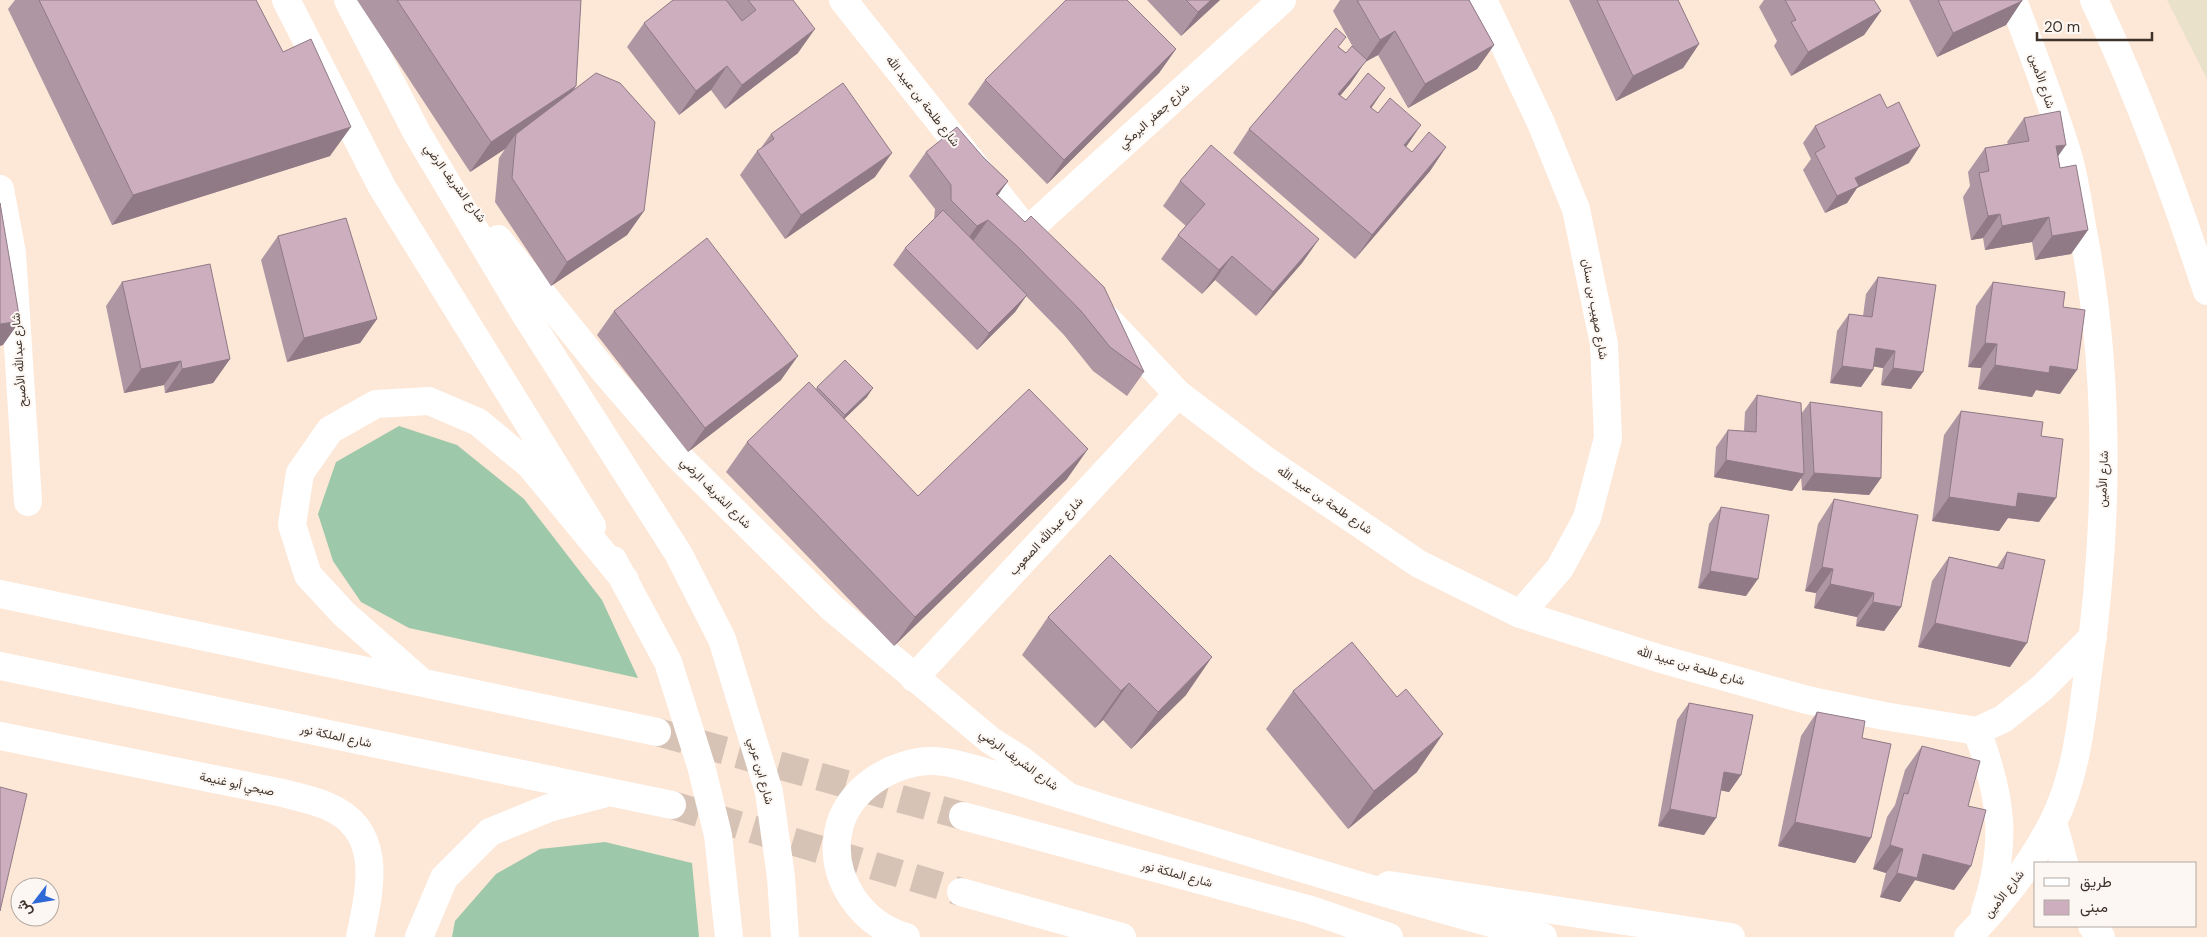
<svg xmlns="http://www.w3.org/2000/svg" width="2207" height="937" font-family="'DM Sans',Vazirmatn,sans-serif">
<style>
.commercial{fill:#eae1cb}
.forest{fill:#9ec8aa}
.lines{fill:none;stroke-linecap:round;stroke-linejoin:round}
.trunk-tunnel{stroke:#d7c3b5;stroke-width:28;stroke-dasharray:28 14;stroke-linecap:butt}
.minor{stroke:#fff;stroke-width:28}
.tertiary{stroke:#fff;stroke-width:28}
.trunk{stroke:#fff;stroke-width:28}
.wall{fill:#af96a3}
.shaded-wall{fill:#8f7a85}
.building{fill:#ccaebe;stroke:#8f7a85}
.labels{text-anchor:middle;stroke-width:4;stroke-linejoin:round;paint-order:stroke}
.street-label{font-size:12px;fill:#3e332b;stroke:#fdf7f3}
</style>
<rect width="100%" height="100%" fill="#fde7d7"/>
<path class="commercial" d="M2167 0H2207V79Z"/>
<path class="forest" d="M399 426 457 445 524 499 602 600 638 678 409 628 361 602 333 561 318 514 336 462Z
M605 842 692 863 699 937H452L455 921 496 874 540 849Z"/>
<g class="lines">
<path class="trunk-tunnel" d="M657 732 963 816
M672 805 961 892"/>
<path class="minor" d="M843 0 1027 231
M1483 0 1541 123 1576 209 1604 344 1608 438 1587 518 1560 568 1520 614
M2094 0C2139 95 2174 192 2207 291
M0 189 12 253 28 502
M1027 231 1282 0
M1106 318 1178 394 1264 459 1419 564 1520 614 1661 659 1807 700 1884 716 1977 731 2003 719 2042 688 2093 637
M914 678 1178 394
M1977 731C2002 798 2008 843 1985 912
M0 736 283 793C297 797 313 800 327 806 385 830 370 889 360 937
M2053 822 2064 863
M1389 885 1731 937
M2092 926 2101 937
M1968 937C2000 904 2032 864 2053 822 2075 779 2081 726 2087 679 2109 528 2111 376 2082 226 2078 204 2075 180 2069 159 2053 105 2032 52 2013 0"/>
<path class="tertiary" d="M286 0 382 187 592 526
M348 0 417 133 525 314 678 553 722 639 769 792 781 877 785 937
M498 239 605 372 677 455 832 608 990 740 1020 759 1070 798
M613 560 668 662 701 766 718 835 729 937
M906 937C862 924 830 880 838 833 845 790 893 760 935 761 952 762 972 768 988 773 1030 784 1072 798 1113 811 1256 854 1399 899 1543 937"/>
<path class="trunk" d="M0 594 657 732
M0 666 672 805
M423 683 344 614 308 575 292 525 300 473 330 430 376 404 429 401 478 422 530 465 625 580
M963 816 1311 910 1389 937
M961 892 1122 937
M419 937 444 878 490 832 549 808 603 794"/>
</g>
<path class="wall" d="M15 0H256L283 52 330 156 112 225 8 9Z
M357 0H581L576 86 573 91 644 211 627 235 551 286 495 202 499 158 505 149 470 172Z
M673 0H793L798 53 725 109 711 90 679 115 627 47 644 23Z
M1147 0H1220L1181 36Z
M1340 0H1469L1494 45 1477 69 1408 108 1378 55 1365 62 1350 84 1340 96 1346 100 1371 108 1406 147 1412 152 1446 147 1430 171 1355 259 1233 153 1249 129 1339 47 1346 53 1354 49 1333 11Z
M1569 0H1678L1699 44 1683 68 1616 101Z
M1764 0H1874L1881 11 1864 35 1791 76 1774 46 1777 41 1759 7Z
M1909 0H2022L2006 25 1937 57Z
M1176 49 1159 73 1047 184 968 104 985 80Z
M2024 118 2058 156 2060 168 2088 230 2071 254 2035 260 2032 242 1985 250 1983 238 1971 240 1963 197 1970 186 1968 172 1985 148 2008 144 2007 142Z
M1815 126 1909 163 1857 188 1847 203 1825 213 1803 170 1811 159 1803 143Z
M771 134 875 177 785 239 740 175 757 151 761 148Z
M926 152 983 157 1008 181 997 195 1144 372 1127 396 1093 371 1064 335 1026 296 1015 312 977 350 893 265 905 248 934 219 935 209 909 176Z
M1180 181 1319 239 1302 263 1256 316 1215 280 1202 294 1161 259 1178 235 1186 226 1163 206Z
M278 236 377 319 360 343 287 362 261 260Z
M1878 277 1911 389 1881 385 1883 368 1873 366V370L1861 387 1830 383 1837 331 1849 314 1863 316 1866 294Z
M122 282 230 359 213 383 165 393 164 385 124 393 106 306Z
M1993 282 2063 307 2060 394 2036 390 2032 397 1978 389 1981 368 1968 367 1976 306Z
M614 311 781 380 688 452 597 335Z
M817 387 867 397 844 419 918 496 1067 479 894 646 726 472 747 442 816 389Z
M1757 395 1801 414 1810 402 1881 478 1869 495 1802 490 1801 477 1792 491 1714 477 1716 447 1728 430 1744 431 1745 412Z
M1961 411 2041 436 2039 522 2008 518 1999 531 1932 521 1944 435Z
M1834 499 1901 607 1884 631 1856 626 1857 617 1814 608 1816 593 1805 591 1818 524Z
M1721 507 1746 596 1698 588 1709 524Z
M2007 552 2010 667 1918 647 1932 581 1949 557 1997 567Z
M1048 617 1186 695 1131 749 1103 720 1095 728 1022 655Z
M1293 691 1417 772 1348 829 1266 729Z
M1689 703 1741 775 1729 792 1721 790 1704 835 1658 826 1677 720Z
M1817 712 1862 738 1871 838 1855 863 1778 846 1801 736Z
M1922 746 1968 806 1971 866 1954 890 1915 880 1900 902 1880 897 1886 873 1873 869 1887 817 1895 805 1905 770Z"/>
<path class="shaded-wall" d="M1211 0H1220L1181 36 1198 12Z
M2022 1 2006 25 1937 57 1953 33Z
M1881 11 1864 35 1791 76 1808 52Z
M815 29 798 53 725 109 742 85Z
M1395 31 1378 55 1365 62 1350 84 1321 118 1338 94 1363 64 1380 40Z
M1699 44 1683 68 1616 101 1633 76Z
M1494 45 1477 69 1408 108 1425 84Z
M1176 49 1159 73 1047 184 1064 160Z
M727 66 711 90 679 115 696 91Z
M576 86 555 115 516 134 505 149 470 172 491 142Z
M1385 88 1368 113 1370 107Z
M1421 125 1404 150V145Z
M351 127 330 156 112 225 133 195Z
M2066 145 2049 169 2056 146Z
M1920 146 1909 163 1857 188 1847 203 1825 213 1837 196 1855 178Z
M1446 147 1430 171 1355 259 1372 235Z
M892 153 875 177 785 239 801 215Z
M1008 181 991 205 996 194Z
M644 211 627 235 551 286 567 262Z
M2000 214 1983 238 1971 240 1988 216Z
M2049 217 2032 242 1985 250 2002 226Z
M988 220 971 244 960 250 977 226Z
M2088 230 2071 254 2035 260 2052 236Z
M1319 239 1302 263 1256 316 1273 292Z
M1232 256 1215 280 1202 294 1219 270Z
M1027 295 1015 312 977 350 989 333Z
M377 319 360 343 287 362 304 338Z
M20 321 3 345 0 346V324Z
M1985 343 1997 344 1981 368 1968 367Z
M1876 348 1895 351 1883 368 1864 365Z
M798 356 781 380 688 452 705 428Z
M230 359 213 383 165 393 182 369Z
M181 361 164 385 124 393 141 369Z
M1995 365 2050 366 2077 370 2060 394 2036 390 2032 397 1978 389Z
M1842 366 1873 370 1861 387 1830 383Z
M1893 368 1923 372 1911 389 1881 385Z
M873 388 867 397 839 424 845 415Z
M1088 449 1067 479 894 646 915 617Z
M1726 460 1804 474 1792 491 1714 477Z
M1814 473 1881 478 1869 495 1802 490Z
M2018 493 2056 498 2039 522 2008 518 1999 531 1932 521 1949 497Z
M1822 567 1833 569 1816 593 1805 591Z
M1710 571 1758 579 1746 596 1698 588Z
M1830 584 1874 593 1857 617 1814 608Z
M1873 602 1901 607 1884 631 1856 626Z
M1935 623 2027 643 2010 667 1918 647Z
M1212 657 1186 695 1131 749 1158 712Z
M1129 683 1103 720 1095 728 1121 691Z
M1443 734 1417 772 1348 829 1374 791Z
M1724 772 1741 775 1729 792 1713 789Z
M1670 809 1716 818 1704 835 1658 826Z
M1795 822 1871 838 1855 863 1778 846Z
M1890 845 1903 849 1886 873 1873 869Z
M1923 854 1971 866 1954 890 1915 880 1900 902 1880 897 1897 873Z"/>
<path class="building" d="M39 0H256L283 52 311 39 351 127 133 195Z
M397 0H581L576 86 491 142Z
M673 0H726L742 21 756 10 748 0H793L815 29 742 85 727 66 696 91 644 23Z
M1066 0H1127L1176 49 1064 160 985 80Z
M1186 0H1211L1198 12Z
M1357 0H1469L1494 45 1425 84 1395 31 1380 40Z
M1597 0H1678L1699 44 1633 76Z
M1785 0H1874L1881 11 1808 52 1791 22 1796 20Z
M1938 0H2022V1L1953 33Z
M1336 28 1346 37 1338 47 1346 53 1352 46 1367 60 1338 94 1346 100 1368 73 1385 88 1370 107 1378 113 1390 98 1421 125 1404 145 1412 152 1429 132 1446 147 1372 235 1249 129Z
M596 73 620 83 655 122 644 211 567 262 512 178 516 134Z
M843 83 892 153 801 215 757 151 774 139 771 134Z
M1880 94 1887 108 1899 102 1920 146 1855 178 1859 186 1837 196 1815 153 1825 147 1815 126Z
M2060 111 2066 145 2056 146 2060 168 2076 165 2088 230 2052 236 2049 217 2002 226 2000 214 1988 216 1979 173 1989 171 1985 148 2029 141 2024 118Z
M957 127 983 157 1008 181 996 194 1025 222 1031 216 1104 287 1144 372 1110 347 1081 311 1018 247 988 220 977 226 951 200V185L926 152Z
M1211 145 1319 239 1273 292 1232 256 1219 270 1178 235 1205 204 1180 181Z
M0 203 20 321 0 324Z
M943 210 1027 295 989 333 905 248Z
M346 218 377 319 304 338 278 236Z
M707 238 798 356 705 428 614 311Z
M210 264 230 359 182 369 181 361 141 369 122 282Z
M1878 277 1936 285 1923 372 1893 368 1895 351 1876 348 1873 370 1842 366 1849 314 1872 317Z
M1993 282 2065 292 2063 307 2085 310 2077 370 2050 366 2049 373 1995 365 1997 344 1985 343Z
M845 360 873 388 845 415 817 387Z
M809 382 918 496 1029 389 1088 449 915 617 747 442Z
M1757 395 1801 403 1804 474 1726 460 1728 430 1756 432Z
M1810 402 1882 412 1881 478 1814 473Z
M1961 411 2043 422 2041 436 2063 439 2056 498 2018 493 2016 507 1949 497Z
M1834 499 1918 515 1901 607 1873 602 1874 593 1830 584 1833 569 1822 567Z
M1721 507 1769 515 1758 579 1710 571Z
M2007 552 2045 560 2027 643 1935 623 1949 557 2003 569Z
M1110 555 1212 657 1158 712 1129 683 1121 691 1048 617Z
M1352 642 1397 697 1406 689 1443 734 1374 791 1293 691Z
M1689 703 1753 715 1741 775 1724 772 1716 818 1670 809Z
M1817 712 1865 721 1862 738 1891 744 1871 838 1795 822Z
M1922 746 1980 761 1968 806 1986 810 1971 866 1923 854 1917 878 1897 873 1903 849 1890 845 1904 793 1908 794Z
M0 787 27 794 0 911Z"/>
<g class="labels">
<g class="street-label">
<text transform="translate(2042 81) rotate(71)" y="4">شارع الأمين</text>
<text transform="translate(923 101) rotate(52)" y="4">شارع طلحة بن عبيد الله</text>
<text transform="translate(1154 116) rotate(-42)" y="4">شارع جعفر البرمكي</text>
<text transform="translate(455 183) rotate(53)" y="4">شارع الشريف الرضي</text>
<text transform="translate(1595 309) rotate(80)" y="4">شارع صهيب بن سنان</text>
<text transform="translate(19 360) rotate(-94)" y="4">شارع عبدالله الأصبح</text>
<text transform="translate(2103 479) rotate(-88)" y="4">شارع الأمين</text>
<text transform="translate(716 493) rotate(45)" y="4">شارع الشريف الرضي</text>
<text transform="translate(1325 500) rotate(34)" y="4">شارع طلحة بن عبيد الله</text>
<text transform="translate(1046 536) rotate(-47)" y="4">شارع عبدالله الصعوب</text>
<text transform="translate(1691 666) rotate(16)" y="4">شارع طلحة بن عبيد الله</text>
<text transform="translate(336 736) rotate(12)" y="4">شارع الملكة نور</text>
<text transform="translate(1019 760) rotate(36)" y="4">شارع الشريف الرضي</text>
<text transform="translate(761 771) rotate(75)" y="4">شارع ابن عربي</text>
<text transform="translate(237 784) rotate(12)" y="4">صبحي أبو غنيمة</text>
<text transform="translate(1177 874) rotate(15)" y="4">شارع الملكة نور</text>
<text transform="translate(2004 894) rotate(-52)" y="4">شارع الأمين</text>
</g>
</g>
<rect x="2034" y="862" width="162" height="65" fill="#fdf7f3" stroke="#b1a9a3"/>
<rect x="2044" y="878" width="25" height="8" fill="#ffffff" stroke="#b1a9a3"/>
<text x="2080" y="887" font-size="15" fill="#3e332b">طريق</text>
<rect x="2044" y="900" width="25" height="15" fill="#ccaebe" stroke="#b1a9a3"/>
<text x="2080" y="912" font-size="15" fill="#3e332b">مبنى</text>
<g transform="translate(35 902) rotate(239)"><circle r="24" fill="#fdf7f3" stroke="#b1a9a3"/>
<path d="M0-4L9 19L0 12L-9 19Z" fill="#2f69d7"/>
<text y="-8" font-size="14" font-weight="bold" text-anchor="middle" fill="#3e332b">ش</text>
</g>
<path d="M2037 32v8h115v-8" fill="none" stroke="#3e332b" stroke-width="2.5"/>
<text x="2044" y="32" font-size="15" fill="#3e332b" stroke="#fdf7f3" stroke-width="4" paint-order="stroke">20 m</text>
</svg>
